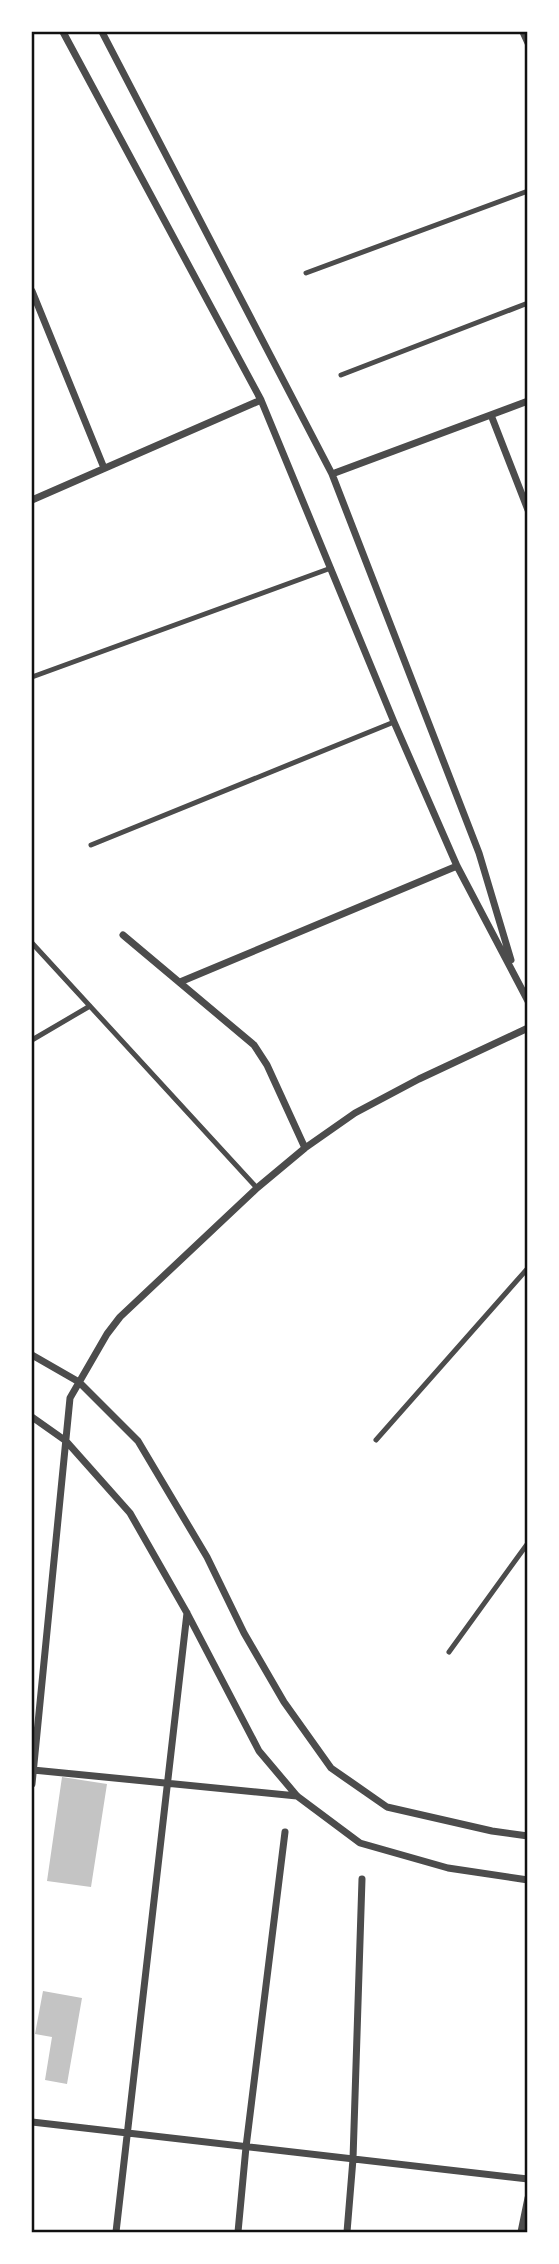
<svg xmlns="http://www.w3.org/2000/svg" width="559" height="2264" font-family="Commissioner,sans-serif">
<style>
.building{fill:#c4c4c4}
.lines{fill:none;stroke-linecap:round;stroke-linejoin:round}
.service{stroke:#4c4c4c;stroke-width:5}
.minor{stroke:#4c4c4c;stroke-width:7}
.neatline{fill:none;stroke:#111;stroke-width:2.5}
</style>
<rect width="100%" height="100%" fill="#fff"/>
<path class="building" d="M62 1777 107 1784 91 1887 47 1881Z
M43 1991 82 1998 67 2084 45 2080 52 2037 35 2034Z"/>
<g class="lines">
<path class="service" d="M306 273 528 191
M341 375 528 303
M32 677 331 568
M91 845 394 722
M32 943 257 1188
M32 1040 90 1006
M376 1440 528 1268
M449 1652 528 1543"/>
<path class="minor" d="M63 32 261 400 394 722 457 866 528 1001
M102 32 332 474 479 853 511 960
M523 32 528 43
M32 291 104 468
M491 415 528 510
M332 474 528 401
M32 500 261 400
M123 935 254 1045 267 1065 305 1148
M180 982 457 866
M32 1355 79 1382 138 1441 207 1557 244 1633 284 1702 331 1768 387 1807 492 1831 528 1836
M32 1417 66 1441 130 1513 187 1613 259 1751 297 1796 360 1843 448 1868 528 1880
M33 1770 297 1796
M32 1784 70 1398 107 1334 120 1317 257 1188 305 1148 355 1113 419 1079 528 1028
M32 2122 528 2179
M116 2232 187 1613
M238 2232 246 2147 285 1832
M347 2232 353 2159 362 1879
M521 2232 528 2198"/>
</g>
<rect width="559" height="2264" fill="none" stroke="#ffffff" stroke-width="66"/>
<rect x="33" y="33" width="493" height="2198" class="neatline"/>
</svg>
